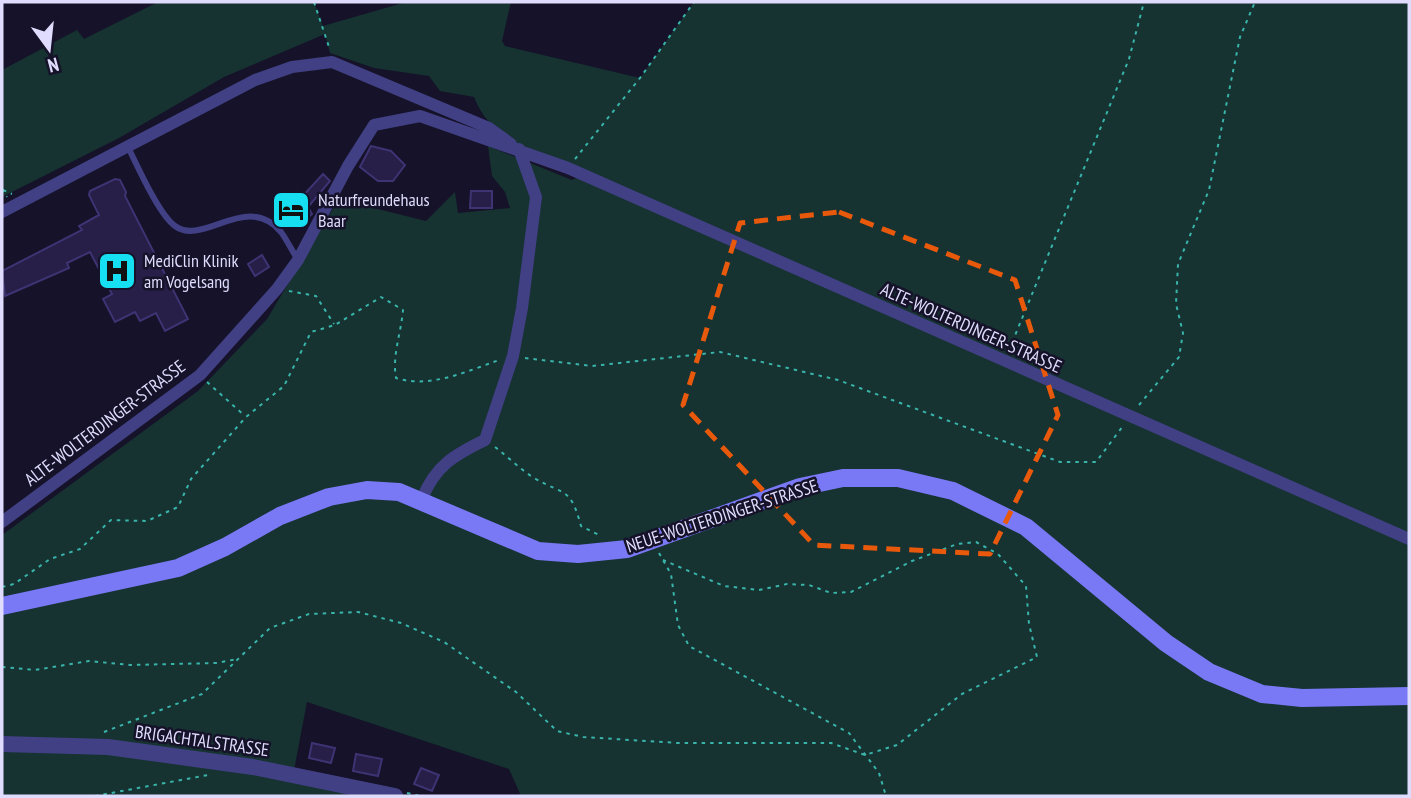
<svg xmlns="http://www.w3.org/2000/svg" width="1411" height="798" font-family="'PT Sans Narrow',sans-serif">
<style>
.green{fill:#163231}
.building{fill:#271f48;stroke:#3e3373;stroke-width:2}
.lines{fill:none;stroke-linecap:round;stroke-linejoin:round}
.path{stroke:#39b4aa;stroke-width:2;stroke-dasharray:3.5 5;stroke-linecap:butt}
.service{stroke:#414084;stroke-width:6}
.minor{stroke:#414084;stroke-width:12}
.tertiary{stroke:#414084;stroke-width:16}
.secondary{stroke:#7979f6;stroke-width:18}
.marked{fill:none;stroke:#e8590c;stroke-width:5;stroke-dasharray:14 9;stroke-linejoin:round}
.labels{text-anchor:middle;stroke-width:5;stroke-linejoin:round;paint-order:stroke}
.poi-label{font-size:18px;fill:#dfdcfd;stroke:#151229;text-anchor:start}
.street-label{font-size:18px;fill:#dfdcfd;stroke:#151229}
</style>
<rect width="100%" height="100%" fill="#151229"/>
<path class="green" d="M158 2H314L323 26 406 2H511L502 41 505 46 640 78 694 2H1409V796H521L509 769 307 702 292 781 366 796H2V535L198 391 267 319 341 195 358 204 426 221 455 192 458 213 510 208 505 192 492 176 488 146 572 180 583 175C541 158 492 143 474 97L440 91 429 76 374 68 330 53 325 34 224 77 119 138 2 197V70L77 30 84 39Z"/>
<path class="building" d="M371 146 391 151 405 165 393 181H378L360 167Z
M323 174 330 181 308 207 312 214 305 220 301 216 285 228 278 218 284 214 275 203 287 194 290 198 297 192 301 198Z
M115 179 120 180 126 192 125 196 188 319 165 331 156 313 140 321 135 312 115 322 103 299 112 294 90 252 67 263 69 268 5 296 2 271 82 230 79 226 99 215 89 195 90 191Z
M471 191H492V208H470Z
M262 255 269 267 255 276 248 264Z
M312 743 335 748 331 763 309 758Z
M356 754 382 759 378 776 353 771Z
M421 768 439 775 432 791 414 784Z"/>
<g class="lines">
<path class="path" d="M314 2 330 50
M575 159 640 78 694 2
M2 189 7 197
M3 190 12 194
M289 291 316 296 334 324
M1009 350 1129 59 1144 2
M525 358 592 366 720 352 838 380 1060 462H1096L1123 426
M207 382 245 416
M1139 405 1179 357 1183 333 1176 304 1178 264 1209 190 1240 37 1255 2
M495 447C508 457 520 469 534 478 565 496 570 486 581 526L601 536
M659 553 671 574 678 625 689 646 849 733 879 773 886 796
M2 587 14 584 50 559 80 549 111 520 147 521 178 507 191 479 246 417 284 386 311 332 335 325 381 297 403 310C401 334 392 355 396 378 429 389 468 371 499 360
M2 667 35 670 89 661 130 665 217 663 237 659
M104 732 202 694 270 628 309 614 358 612 401 623 444 642 516 692 557 731 583 737 678 743H831L865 755 897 745 962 694 1037 657 1029 624 1026 586 998 554 976 542 957 544 912 561 851 592 831 593 809 585 787 584 759 590 724 586 663 560
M407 793 420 796
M95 796 208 775"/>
<path class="service" d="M128 147C137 165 159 215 175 226 203 247 247 191 281 232 287 240 292 251 298 260"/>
<path class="minor" d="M2 212 255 80 292 67 332 62 489 128 511 144
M422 499C435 466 454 455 485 440L513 356 522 308 536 197 519 149
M2 522 200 375 277 289 298 260 348 166 374 125 420 116 568 168 1409 539"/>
<path class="tertiary" d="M2 744 108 747 253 767 395 796"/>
<path class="secondary" d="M2 606 178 568 225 547 280 516 329 497 367 490 399 492 538 551 578 554 627 549 800 487 843 478H898L953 491 1026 527 1166 643 1209 672 1262 694 1302 698 1409 696"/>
</g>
<path class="marked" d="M839 212 1015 280 1058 415 990 554 814 545 683 405 740 223Z"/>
<defs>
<symbol id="hotel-square" viewBox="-11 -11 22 22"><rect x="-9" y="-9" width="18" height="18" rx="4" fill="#15dff0" stroke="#151229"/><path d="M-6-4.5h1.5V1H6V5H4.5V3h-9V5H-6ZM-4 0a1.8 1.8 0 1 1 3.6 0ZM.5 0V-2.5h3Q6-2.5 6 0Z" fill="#111"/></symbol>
<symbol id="hospital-square" viewBox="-11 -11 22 22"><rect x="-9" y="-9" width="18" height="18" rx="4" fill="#15dff0" stroke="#151229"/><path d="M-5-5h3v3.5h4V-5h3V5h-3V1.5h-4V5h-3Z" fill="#111"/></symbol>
</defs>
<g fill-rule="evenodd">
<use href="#hotel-square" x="269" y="188" width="44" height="44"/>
<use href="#hospital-square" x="95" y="249" width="44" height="44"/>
</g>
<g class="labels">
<g class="poi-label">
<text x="318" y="206">Naturfreundehaus<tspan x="318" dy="21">Baar</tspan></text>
<text x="144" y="267">MediClin Klinik<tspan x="144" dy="21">am Vogelsang</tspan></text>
</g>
<g class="street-label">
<text transform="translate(971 328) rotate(24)" y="6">ALTE-WOLTERDINGER-STRASSE</text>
<text transform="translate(105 423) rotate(-37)" y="6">ALTE-WOLTERDINGER-STRASSE</text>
<text transform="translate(722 516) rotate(-18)" y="6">NEUE-WOLTERDINGER-STRASSE</text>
<text transform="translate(202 741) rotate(8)" y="6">BRIGACHTALSTRASSE</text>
</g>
</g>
<rect width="1411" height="798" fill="none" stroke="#dfdcfd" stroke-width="7"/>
<g transform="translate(49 49) rotate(165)" stroke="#151229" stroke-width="5" paint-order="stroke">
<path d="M0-5L12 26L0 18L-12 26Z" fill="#dfdcfd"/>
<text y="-10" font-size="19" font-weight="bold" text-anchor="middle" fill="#dfdcfd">N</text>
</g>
</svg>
